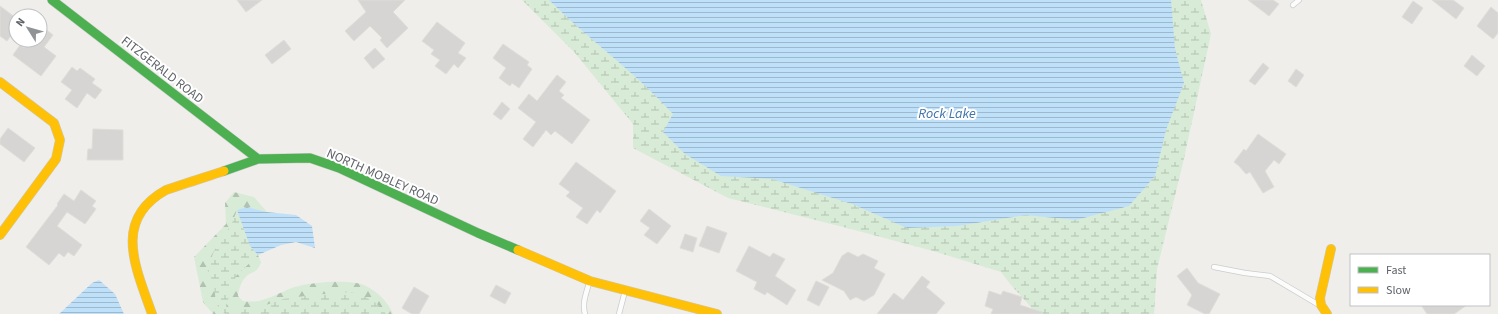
<svg xmlns="http://www.w3.org/2000/svg" width="1498" height="314" font-family="'Source Sans 3',sans-serif">
<style>
.forest{fill:url(#forest-firs)}
.wetland{fill:url(#wetland-marsh)}
.water{fill:url(#water-rules)}
.building{fill:#d6d5d3;stroke:#deddd9}
.lines{fill:none;stroke-linecap:round;stroke-linejoin:round}
.lane-casing{stroke:#cbcccc;stroke-width:6}
.fast-casing{stroke:#cacacb;stroke-width:10}
.slow-casing{stroke:#cacacb;stroke-width:10}
.lane{stroke:#fdfcfc;stroke-width:4.5}
.fast{stroke:#4caf50;stroke-width:9}
.slow{stroke:#ffc107;stroke-width:9}
.labels{text-anchor:middle;stroke-width:4;stroke-linejoin:round;paint-order:stroke}
.street-label{font-size:13px;fill:#5f6368;stroke:#fff}
.water-label{font-size:14px;font-style:italic;fill:#4174aa;stroke:#fff}
</style>
<defs>
<pattern id="forest-firs" width="22" height="20" patternUnits="userSpaceOnUse"><rect width="22" height="20" fill="#d8ebd6"/><path d="M5 1l3.5 6h-7zM16 11l3.5 6h-7z" fill="#b2c2b1"/></pattern>
<pattern id="wetland-marsh" width="20" height="14" patternUnits="userSpaceOnUse"><rect width="20" height="14" fill="#d8ebd6"/><path d="M1 5h8M5 5V1M11 12h8M15 12V8" fill="none" stroke="#b2c2b1"/></pattern>
<pattern id="water-rules" width="6" height="5" patternUnits="userSpaceOnUse"><rect width="6" height="5" fill="#bfe0f9"/><path d="M0 2.5h6" fill="none" stroke="#9eb9cd"/></pattern>
</defs>
<rect width="100%" height="100%" fill="#efeeea"/>
<path class="forest" d="M234 192 254 197 267 212 247 207 250 246 258 255 261 262C258 272 255 270 248 275 241 280 239 289 238 296L243 301C251 302 258 302 265 299 277 296 287 288 299 286 314 282 353 279 366 286 378 292 388 302 393 314H213L203 302 194 257 226 224 225 203Z"/>
<path class="wetland" d="M522 0H1201L1211 34 1183 163 1157 269 1154 314H1037L1011 285 1001 272 933 251 847 228 728 198 633 148V124L575 53Z
M237 210 250 246 258 255 236 276 226 306 231 312 263 306 283 299 312 295 349 292 360 294 376 303 386 314H225L216 304 214 285 207 269 214 251 232 223Z"/>
<path class="water" d="M549 0H1171L1175 49 1184 83 1166 130 1155 176 1129 206 1076 220 1025 215 957 226 907 228 852 204 772 179 721 176 685 154 663 132 673 114C635 72 589 40 549 0Z
M247 207 267 212 296 215 312 226 315 248 296 242 281 245 258 255 250 246 237 210Z
M99 280 115 294 124 314H59L92 283Z"/>
<path class="building" d="M237 0H262L246 12Z
M358 0H405L393 12 408 28 387 48 380 40 382 38 370 26 354 41 345 31 366 12Z
M1248 0H1273L1279 4 1269 16Z
M1432 0H1453L1464 8 1456 19Z
M1413 1 1423 8 1412 24 1402 17Z
M0 6 16 18V29L7 41 0 36Z
M1491 7 1498 13V33L1493 39 1477 26Z
M437 22 465 43 458 53 466 58 458 68 454 64 446 74 435 66 440 60 431 54 434 50 422 41Z
M40 25 53 35 44 47 56 56 41 76 13 55 20 45 24 48 30 40H40Z
M284 40 291 49 272 64 265 55Z
M503 44 529 62 527 65 532 69 519 88 512 83 510 86 499 78 506 68 493 58Z
M375 48 385 59 373 69 364 58Z
M1472 55 1485 66 1477 76 1464 66Z
M1263 63 1269 68 1255 85 1249 81Z
M72 67 77 71 80 68 95 79 92 83 102 90 95 99 87 93 77 108 65 99 72 90 61 82Z
M1296 69 1304 75 1296 87 1288 81Z
M557 75 566 82 559 91 564 95 561 98 590 120 572 144 555 131 551 135 546 130 533 147 523 139 536 122 518 108 529 94 537 101Z
M502 102 510 109 501 120 493 114Z
M8 128 35 148 24 162 0 144V139Z
M93 129 123 130V160H87L88 149H92Z
M1258 134 1286 154 1279 164 1274 160 1265 171 1274 187 1263 193 1250 172 1246 174 1239 166 1234 162 1244 149 1246 151Z
M576 162 616 191 600 213 597 210 587 224 576 217 583 208 566 196 570 192 559 184Z
M81 190 96 201 92 206 96 209 85 224 67 212 57 226 82 245 74 256 68 252 64 257 59 253 49 265 26 247 58 205 57 204 64 194 74 201Z
M649 209 671 226 657 244 644 235 650 228 640 221Z
M707 226 727 233 719 253 699 246Z
M685 234 697 238 693 252 680 248Z
M749 246 770 257 773 253 785 259 775 276 796 290 787 305 767 292 765 295 754 289 757 282 736 271Z
M848 252 858 257 863 254 878 261 874 268 885 274 874 295 864 301 856 297 850 300 844 291 822 280 833 273 842 256Z
M1187 268 1198 283 1220 294 1209 314H1205L1187 305 1192 295 1177 276Z
M922 276 930 282 926 287 945 303 936 314H877L894 293 903 300Z
M816 281 829 287 819 306 807 300Z
M496 285 511 293 505 304 490 296Z
M414 287 429 296 419 314H412L402 308Z
M989 291 1001 295 1003 291 1022 297 1020 305 1042 312V314H991L993 309 985 306Z
M1421 305H1467L1454 314H1427Z"/>
<g class="lines">
<defs>
<path id="lane" d="M1293 5 1299 0
M1214 267 1245 273 1270 276 1319 305
M585 314C582 303 586 294 589 283
M619 314 625 291"/>
<path id="fast" d="M52 0 258 159
M224 171 258 159 310 158 339 168 478 233 518 250"/>
<path id="slow" d="M0 82 54 123 60 140 56 159 0 235
M518 250 590 281 717 314
M152 314C136 268 112 220 166 190 172 188 178 186 184 184 197 180 211 175 224 171
M1327 314 1321 305 1320 298 1331 249"/>
</defs>
<use href="#lane" class="lane-casing"/>
<use href="#fast" class="fast-casing"/>
<use href="#slow" class="slow-casing"/>
<use href="#lane" class="lane"/>
<use href="#fast" class="fast"/>
<use href="#slow" class="slow"/>
</g>
<g class="labels">
<g class="street-label">
<text transform="translate(163 69) rotate(38)" y="5">FITZGERALD ROAD</text>
<text transform="translate(383 176) rotate(24)" y="5">NORTH MOBLEY ROAD</text>
</g>
<g class="water-label">
<text x="947" y="118">Rock Lake</text>
</g>
</g>
<rect x="1350" y="254" width="140" height="52" fill="#ffffff" stroke="#bfc1c3"/>
<rect x="1358" y="267" width="20" height="6" fill="#4caf50" stroke="#bfc1c3"/>
<text x="1386" y="274" font-size="12" fill="#5f6368">Fast</text>
<rect x="1358" y="287" width="20" height="6" fill="#ffc107" stroke="#bfc1c3"/>
<text x="1386" y="294" font-size="12" fill="#5f6368">Slow</text>
<g transform="translate(28 28) rotate(307)"><circle r="19" fill="#ffffff" stroke="#bfc1c3"/>
<path d="M0-3L7 15L0 10L-7 15Z" fill="#919496"/>
<text y="-6" font-size="11" font-weight="bold" text-anchor="middle" fill="#5f6368">N</text>
</g>
</svg>
